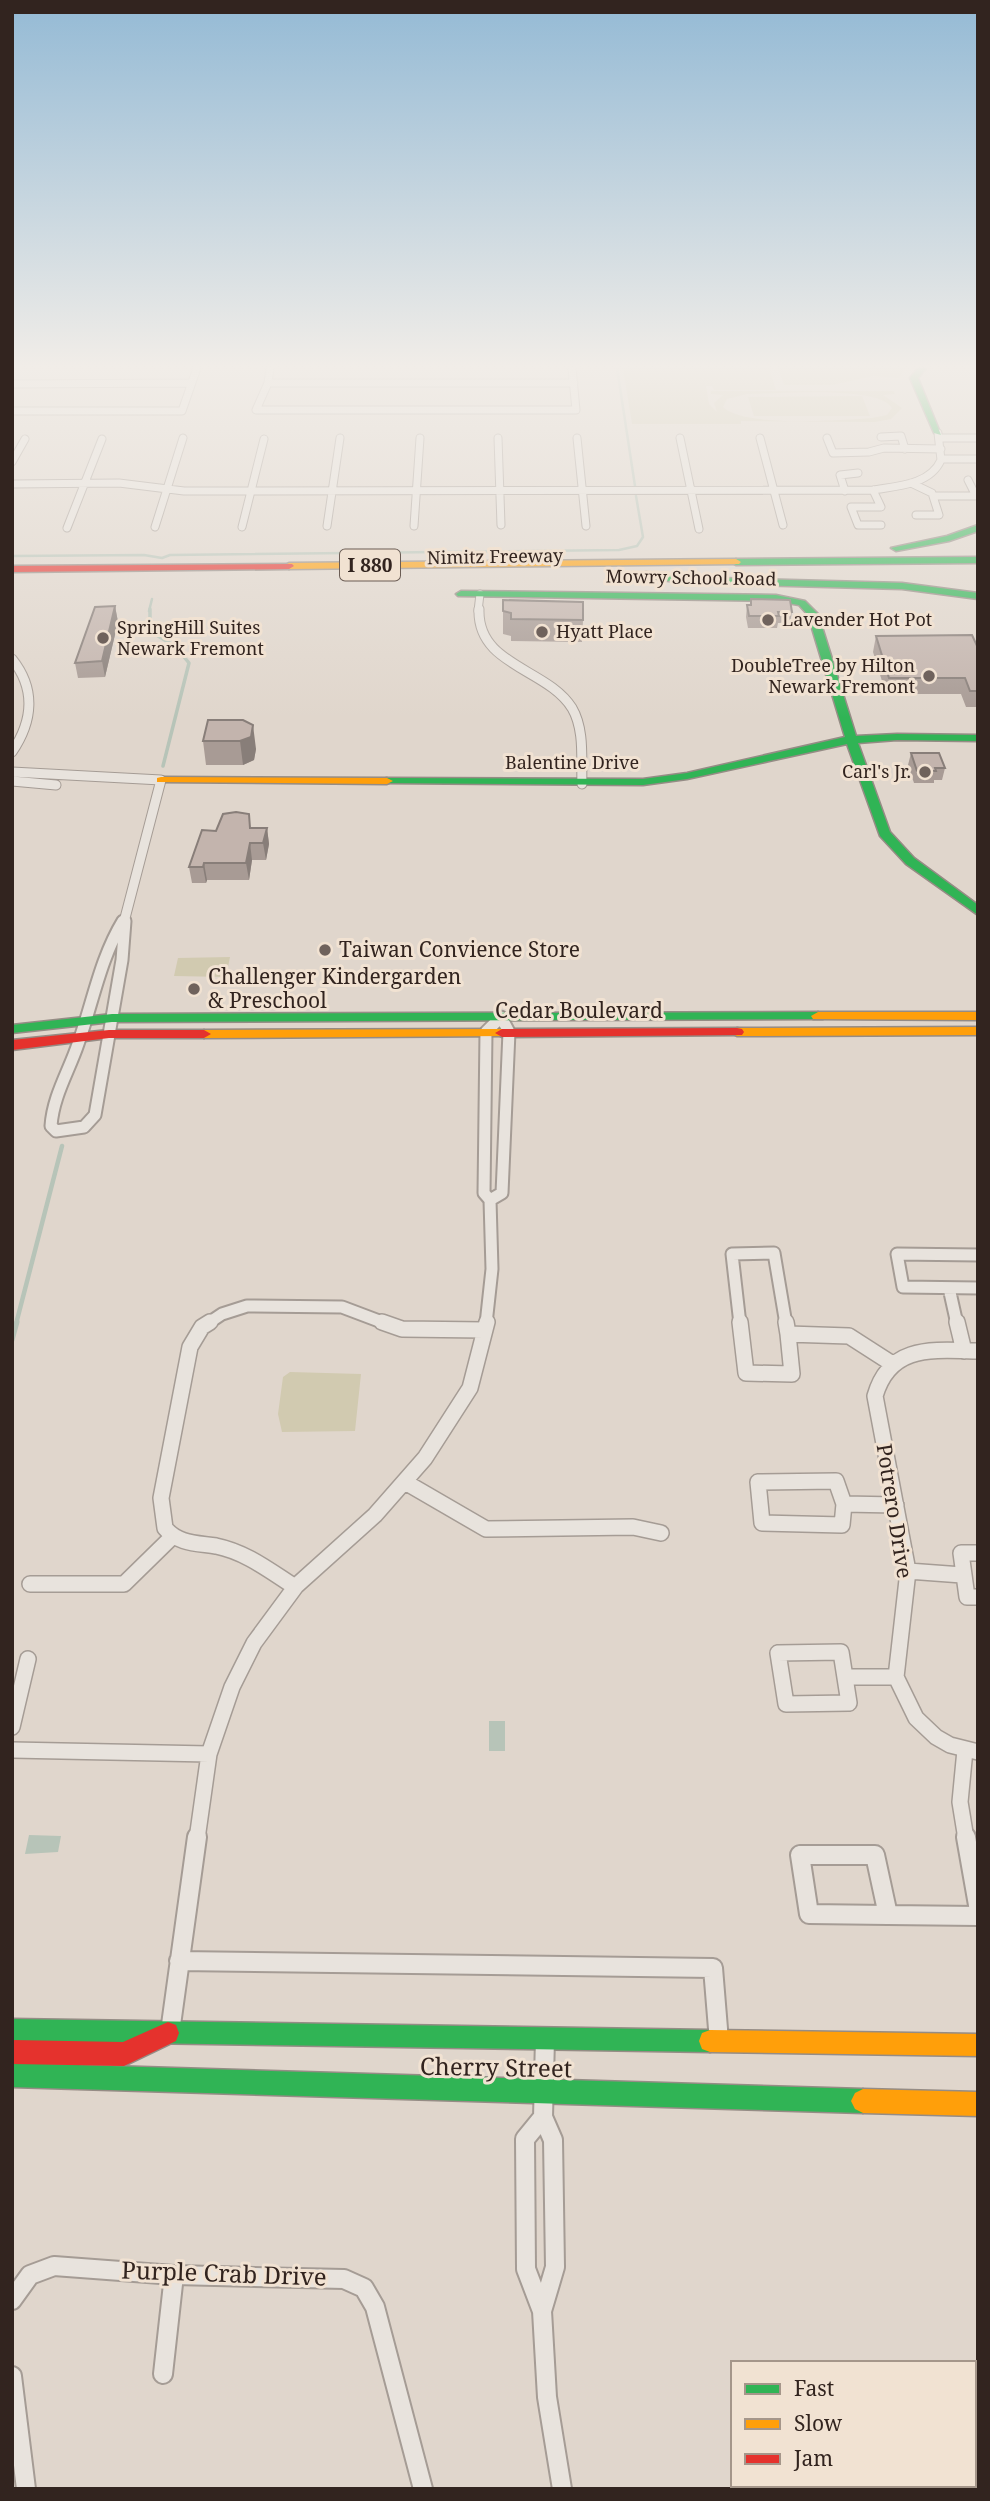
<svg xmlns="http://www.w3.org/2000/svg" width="990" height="2501" font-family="'Noto Serif',serif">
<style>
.green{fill:#d1cab0;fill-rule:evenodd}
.water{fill:#b7c4b8}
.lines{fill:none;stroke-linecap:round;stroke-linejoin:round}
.stream-far3{stroke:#b7c4b8;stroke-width:2.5}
.stream-far2{stroke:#b7c4b8;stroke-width:3.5}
.stream-far1{stroke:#b7c4b8;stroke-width:4.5}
.stream{stroke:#b7c4b8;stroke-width:5}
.street-far4-casing{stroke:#a59c95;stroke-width:9}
.street-far3-casing{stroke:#a59c95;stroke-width:11}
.street-far2-casing{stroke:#a59c95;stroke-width:15}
.street-far1-casing{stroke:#a59c95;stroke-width:18}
.street-casing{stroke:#a59c95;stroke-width:22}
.fast-casing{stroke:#958c85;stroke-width:3}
.slow-casing{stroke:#958c85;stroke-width:3}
.jam-casing{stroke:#958c85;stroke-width:3}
.street-far4{stroke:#e8e3dd;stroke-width:7}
.street-far3{stroke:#e8e3dd;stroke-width:9}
.street-far2{stroke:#e8e3dd;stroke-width:11}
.street-far1{stroke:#e8e3dd;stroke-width:15}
.street{stroke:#e8e3dd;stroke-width:18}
.fast{fill:#30b455;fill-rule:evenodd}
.slow{fill:#ff9f0a;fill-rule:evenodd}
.jam{fill:#e5322d;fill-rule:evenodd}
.wall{fill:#a89b95}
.shaded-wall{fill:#887e79}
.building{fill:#c3b4ad;stroke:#887e79;stroke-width:2}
.poi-dot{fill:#6f625c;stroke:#f1e2d2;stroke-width:2.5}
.labels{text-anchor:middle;stroke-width:6;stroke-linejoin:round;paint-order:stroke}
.far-street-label{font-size:18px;fill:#32241f;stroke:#f1e2d2}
.far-poi-label{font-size:18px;fill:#32241f;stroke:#f1e2d2;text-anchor:start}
.shield{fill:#f1e2d2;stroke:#6b5d55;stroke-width:2}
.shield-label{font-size:19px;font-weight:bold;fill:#32241f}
.poi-label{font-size:21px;fill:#32241f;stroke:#f1e2d2;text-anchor:start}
.street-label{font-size:21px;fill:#32241f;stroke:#f1e2d2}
.near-street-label{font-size:24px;fill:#32241f;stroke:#f1e2d2}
</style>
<rect width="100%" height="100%" fill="#e0d6cc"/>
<path class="green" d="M623 368H769L776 390H714L712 386H706L709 404 717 412 714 403 723 395 711 394V391H894L895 394 883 395 902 408 891 419 875 422 741 421V424H632ZM747 394C774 394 879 385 892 408L887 415 872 418C840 420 745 428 723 407L727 399Z
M778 368H905L899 378 873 376 832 385H784Z
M862 396 870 416H754L748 397Z
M230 957 226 977 174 976 178 958Z
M290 1372 361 1374 355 1431 282 1432 278 1414 283 1377Z"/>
<path class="water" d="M489 1721H505V1751H489Z
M29 1835 61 1836 58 1852 25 1854Z"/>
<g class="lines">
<path class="stream-far3" d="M617 368 635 486
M12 556 144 555 162 558 170 555 619 550 637 546 643 537 636 496
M149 611 152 599"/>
<path class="stream-far2" d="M150 609V631L176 647 189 663 163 766"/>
<path class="stream-far1" d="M16 1324 62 1146"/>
<path class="stream" d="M12 1340 17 1322"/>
<defs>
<path id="street-far4" d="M270 368 268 383 256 410H576L572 368
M268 383H574
M12 384 190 383
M12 411H182L197 368
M881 437 901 436 905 449
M498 438 501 525
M577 438 586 526
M680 438 699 529
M760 438 783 525
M827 438 833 453 869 452 884 448 941 449
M939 438H978
M942 459H978
M12 462 25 439
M911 483 932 493 939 515H916
M12 484 119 483 184 491 873 490C897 486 930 485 941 460L938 433
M873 490 881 507H851L858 525H881
M845 491 840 475 858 473
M933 496H976L968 480
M327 526 340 438
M414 526 420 438
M155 527 183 438
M242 527 264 439
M67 528 102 439
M478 611 480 594"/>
<path id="street-far3" d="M479 609C477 666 547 668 572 708 585 730 581 760 582 784
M12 659C36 689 33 721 12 752
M12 772 161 780
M12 781 56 785
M125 918 161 780
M122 923 125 918
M125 923V918"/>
<path id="street-far2" d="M123 921C100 959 93 1002 78 1044 69 1071 53 1096 51 1126L56 1131 84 1127 95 1115 122 960 125 921
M501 1017 509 1032 502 1193 490 1200 484 1193 486 1032Z
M978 1255 897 1254 903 1287 978 1288
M949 1288 957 1324
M207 1324 222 1314 247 1306 342 1307 387 1324
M486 1324 492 1269 490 1200
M740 1324 732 1254 774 1253 786 1324"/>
<path id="street-far1" d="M210 1322 202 1327 190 1347 161 1498 165 1528C178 1544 197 1543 216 1546 246 1552 270 1571 295 1587
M382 1322 402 1329 484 1330
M740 1322 746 1373 792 1374 788 1334
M786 1322 788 1334
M957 1322 964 1351
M788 1334 849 1336 891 1363
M978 1351C933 1350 890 1344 875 1396L908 1571 896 1677 916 1718 936 1737 950 1745 978 1752
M836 1481 844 1504 842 1525 762 1523 758 1482Z
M405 1482 486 1529 633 1527 661 1533
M844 1504 896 1505
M978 1553H961L967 1597H978
M908 1571 962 1575
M30 1584H124L172 1537
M841 1652 849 1703 786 1704 778 1653Z
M846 1677H896
M12 1727 28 1659
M12 1750 209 1754
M965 1750 960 1802 966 1839
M197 1839 209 1754 232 1687 254 1643 296 1586 375 1515 425 1458 470 1388 487 1322"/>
<path id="street" d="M966 1837 978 1905
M800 1855H875L888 1915 809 1914Z
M888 1915 978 1916
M179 1961 713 1968 719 2041
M170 2032 197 1837
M543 2117 525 2139 526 2269 542 2311 547 2397 562 2489
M12 2300 30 2275 54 2266 174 2275 344 2279 364 2288 375 2307 423 2489
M542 2311 555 2267 553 2140 543 2117 545 2039
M163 2374 174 2275
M12 2376 26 2489"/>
<path id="fast" d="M918 368H926L918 378 941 435 934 433 910 378Z
M978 525V531L949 541 896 551 891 548 947 536Z
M978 557V563L736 565 731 562 736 559Z
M646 572 682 577 902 583 978 593V599L902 589 682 583 643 577V573Z
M461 591 776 595 805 601 818 614 856 736 897 734 978 735V741L897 740 858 743 890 832 914 858 978 905V915L906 864 880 836 847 744 687 779 643 785 383 783V779L387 778 643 779 687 773 845 737 808 615 799 605 776 601 458 596 456 594Z
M818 1012 825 1016 823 1019 112 1022 12 1033V1025L112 1014Z
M12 2019 710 2030 718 2033 721 2041 718 2049 710 2052 12 2041Z
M12 2063 863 2089 871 2093 875 2101 871 2109 863 2113 12 2087Z"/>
<path id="slow" d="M736 559 741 562 739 564 289 569 284 566 289 563Z
M161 777 387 778 393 781 387 784 157 782V778Z
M818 1012H978V1020L813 1019 811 1016Z
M978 1027V1035L737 1036 730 1032 737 1028Z
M502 1029 509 1033 507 1036 204 1038 197 1034 204 1030Z
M710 2030 978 2034V2056L710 2052 702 2049 699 2041 702 2033Z
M863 2089 978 2092V2116L863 2113 855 2109 851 2101 855 2093Z"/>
<path id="jam" d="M292 564 294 566 289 569 12 572V566Z
M737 1028 742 1029 744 1032 742 1035 502 1037 495 1033 502 1029Z
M109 1030H204L211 1034 204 1038H109L12 1050V1040Z
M168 2022 176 2025 179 2033 176 2041 124 2066 12 2064V2040L123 2042Z"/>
</defs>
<use href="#street-far4" class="street-far4-casing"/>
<use href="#street-far3" class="street-far3-casing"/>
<use href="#street-far2" class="street-far2-casing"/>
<use href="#street-far1" class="street-far1-casing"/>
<use href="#street" class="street-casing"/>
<use href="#fast" class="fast-casing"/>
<use href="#slow" class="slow-casing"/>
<use href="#jam" class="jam-casing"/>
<use href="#street-far4" class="street-far4"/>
<use href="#street-far3" class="street-far3"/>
<use href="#street-far2" class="street-far2"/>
<use href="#street-far1" class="street-far1"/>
<use href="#street" class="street"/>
<use href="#fast" class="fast"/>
<use href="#slow" class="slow"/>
<use href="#jam" class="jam"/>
</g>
<path class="wall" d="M751 599 792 612 790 623H778L777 628H748L746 617 747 605H750Z
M503 600 583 620 582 642 511 641V636L503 634Z
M115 606 118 622 105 677 78 678 75 663Z
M876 636 978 648V707H966L961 694H886L873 652Z
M208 720 256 749 254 760 243 765H206L203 741Z
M911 753 945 768 942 780H934V783H914L908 765Z
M251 828H267L269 844 266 860H252L249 880H207L206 883H192L189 867 216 831Z"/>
<path class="shaded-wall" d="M115 606 118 622 105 677 102 661Z
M253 725 256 749 254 760 243 765 240 741Z
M267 828 269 844 266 860 263 843Z
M250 843 252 860 249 880 246 863Z
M204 863 207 880 206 883 203 867Z"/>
<path class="building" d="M751 599 790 600 792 612H778L779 616H749L747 605H751Z
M503 600 583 602V620L511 619V613L503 611Z
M115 606 102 661 75 663 95 607Z
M972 635 978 648V691H970L965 678H889L876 636Z
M208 720H243L253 725 251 737 240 741H203Z
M911 753H939L945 768H935L936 771H917Z
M236 812 249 814 250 828H267L263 843H250L246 863H204L203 867H189L202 830 216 831 223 814Z"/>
<linearGradient id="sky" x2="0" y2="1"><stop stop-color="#94bad5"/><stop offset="0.51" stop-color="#f1ede8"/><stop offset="1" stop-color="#f1ede8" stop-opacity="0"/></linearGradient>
<rect width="990" height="718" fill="url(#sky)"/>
<g class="poi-dot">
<circle cx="768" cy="620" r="7"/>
<circle cx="542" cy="632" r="7"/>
<circle cx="103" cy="638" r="7"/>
<circle cx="929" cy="676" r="7"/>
<circle cx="925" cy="772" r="7"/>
<circle cx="325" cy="950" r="7"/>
<circle cx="194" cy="989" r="7"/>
</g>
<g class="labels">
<g class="far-street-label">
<text transform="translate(495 557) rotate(-1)" y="6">Nimitz Freeway</text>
<text transform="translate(691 578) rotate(1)" y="6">Mowry School Road</text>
<text x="572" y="769">Balentine Drive</text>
</g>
<g class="far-poi-label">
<text x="782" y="626">Lavender Hot Pot</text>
<text x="117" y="634">SpringHill Suites<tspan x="117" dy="21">Newark Fremont</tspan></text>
<text x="556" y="638">Hyatt Place</text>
<text x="915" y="672" text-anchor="end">DoubleTree by Hilton<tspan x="915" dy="21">Newark Fremont</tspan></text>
<text x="911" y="778" text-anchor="end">Carl's Jr.</text>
</g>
<rect class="shield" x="340" y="549.5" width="60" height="31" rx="5"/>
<g class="shield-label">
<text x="370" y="572">I 880</text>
</g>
<g class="poi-label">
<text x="339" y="957">Taiwan Convience Store</text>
<text x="208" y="984">Challenger Kindergarden<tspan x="208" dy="24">&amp; Preschool</tspan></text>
</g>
<g class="street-label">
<text x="579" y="1018">Cedar Boulevard</text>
<text transform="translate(894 1511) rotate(81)" y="7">Potrero Drive</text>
</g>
<g class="near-street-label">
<text transform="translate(496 2068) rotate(1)" y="8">Cherry Street</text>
<text transform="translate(224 2274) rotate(2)" y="8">Purple Crab Drive</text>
</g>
</g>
<rect width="990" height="2501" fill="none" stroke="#32241f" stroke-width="28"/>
<rect x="731" y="2361" width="245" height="126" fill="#f1e2d2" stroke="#a5968a" stroke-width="2"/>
<rect x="745" y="2384" width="35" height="10" fill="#30b455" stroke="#a5968a" stroke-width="2"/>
<text x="794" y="2396" font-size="21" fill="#32241f">Fast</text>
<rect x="745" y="2419" width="35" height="10" fill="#ff9f0a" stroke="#a5968a" stroke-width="2"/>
<text x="794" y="2431" font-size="21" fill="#32241f">Slow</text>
<rect x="745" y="2454" width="35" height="10" fill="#e5322d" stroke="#a5968a" stroke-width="2"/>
<text x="794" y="2466" font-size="21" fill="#32241f">Jam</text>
</svg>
